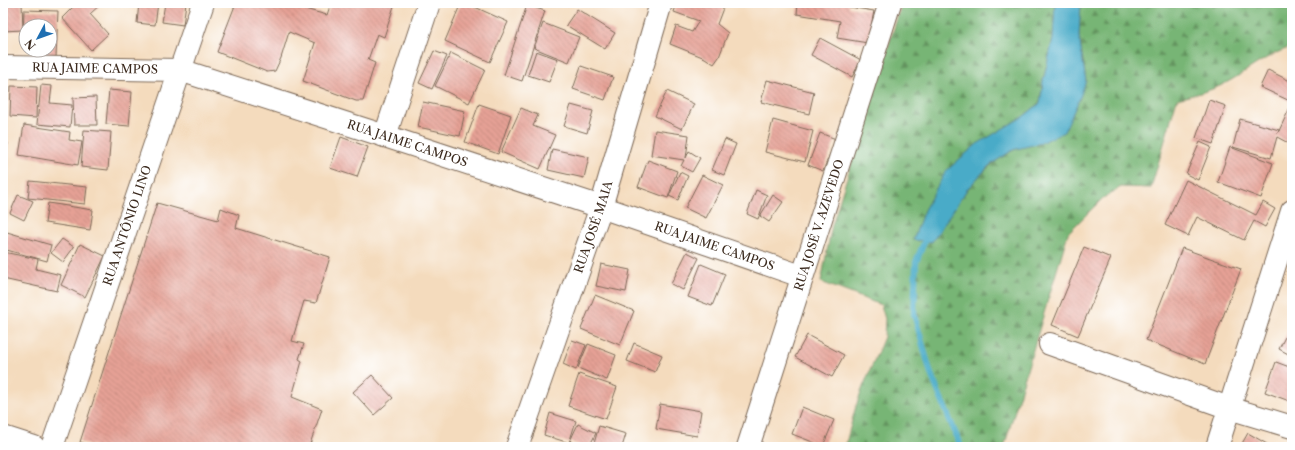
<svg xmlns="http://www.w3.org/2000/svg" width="1295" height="450" font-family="'Libre Caslon Text',serif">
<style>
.forest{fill:url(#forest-firs);stroke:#597049}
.water{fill:#49abc8;stroke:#426a73}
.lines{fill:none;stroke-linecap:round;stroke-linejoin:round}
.stream{stroke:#49abc8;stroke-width:6}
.building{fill:url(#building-back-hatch)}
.minor-casing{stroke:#7c6856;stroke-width:24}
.minor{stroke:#fff;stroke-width:22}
.labels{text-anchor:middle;stroke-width:3;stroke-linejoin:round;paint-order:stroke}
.street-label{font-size:12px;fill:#3b2a1e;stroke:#fff}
</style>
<defs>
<pattern id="forest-firs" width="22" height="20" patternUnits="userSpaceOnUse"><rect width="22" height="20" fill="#77b574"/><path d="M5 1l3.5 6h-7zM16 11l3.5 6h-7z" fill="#63935f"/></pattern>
<pattern id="building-back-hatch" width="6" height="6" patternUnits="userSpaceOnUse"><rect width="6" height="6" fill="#e6a195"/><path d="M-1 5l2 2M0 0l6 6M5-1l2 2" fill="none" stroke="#bc8379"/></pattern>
</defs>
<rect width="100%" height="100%" fill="#fff"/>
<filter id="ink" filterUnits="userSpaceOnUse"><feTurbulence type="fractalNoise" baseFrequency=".025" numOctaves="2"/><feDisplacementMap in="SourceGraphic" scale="8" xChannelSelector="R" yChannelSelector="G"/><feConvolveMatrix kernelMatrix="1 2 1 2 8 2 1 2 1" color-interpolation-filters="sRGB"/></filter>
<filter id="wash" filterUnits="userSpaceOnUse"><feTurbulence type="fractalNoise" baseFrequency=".012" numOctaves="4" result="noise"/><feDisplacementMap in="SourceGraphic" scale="16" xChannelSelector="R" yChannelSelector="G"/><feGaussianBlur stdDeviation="0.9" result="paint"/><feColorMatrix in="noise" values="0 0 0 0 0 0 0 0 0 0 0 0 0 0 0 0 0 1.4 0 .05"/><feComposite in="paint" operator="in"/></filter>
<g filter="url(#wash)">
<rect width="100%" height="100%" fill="#f4dbbd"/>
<path class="forest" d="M902 3H1055L1053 39 1043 81 1040 103 1024 116 913 240 932 242C954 208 974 171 1012 151 1020 146 1032 145 1041 143L1086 81 1079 36 1081 3H1292V47C1267 54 1247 72 1224 84 1210 91 1193 95 1177 99L1151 188 1121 187 1103 198 1068 233 1004 447H854L846 443 856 406 863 387 884 337 885 319 881 305 821 282 832 225Z"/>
<path class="water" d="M1055 3H1081L1079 36 1086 81 1079 100 1064 132 1041 143 1013 150 990 165 968 188 932 242 913 240 924 210 946 171 977 144 1024 116 1040 103 1043 81 1053 39Z"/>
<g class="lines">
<path class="stream" d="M927 235 916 262 914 314 931 374 961 447"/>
</g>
<g id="blocks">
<path class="building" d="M3 3H22L23 30 3 31Z
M77 3H102L90 14 108 34 91 50 62 18Z
M139 3H158L155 25 137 23Z
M165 3H186L183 25 162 22Z
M236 3H298L297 7 327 15 331 3H395L384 37 377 34 368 60 375 63 363 101H356L303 81 315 43 289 32 281 58 275 71 267 72 217 52Z
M461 3H466L508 22 490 62 445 41Z
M677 3H725L717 24 728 33 719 57 714 64 705 58 670 44 676 26 692 32 699 21 674 12Z
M798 3H849V7L874 11 868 43 837 38 840 21 797 14Z
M527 5 545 11 522 81 504 75Z
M577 9 615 33 605 49 566 25Z
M24 10 58 11 56 57H46V50H50V26H26V44H23Z
M543 23 579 37 569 62 534 48Z
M820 38 861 60 852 77 811 55Z
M434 51 447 56 432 89 419 83Z
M536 51 558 59 549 82 528 75Z
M451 53 485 70 469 103 435 86Z
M581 66 613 77 605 100 573 89Z
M1268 70 1292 82V102L1260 87Z
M767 80 814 92 809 114 761 102Z
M3 81H7L6 123H3Z
M41 85 52 86 50 103 72 105 70 127 37 124Z
M11 86 37 87 36 118 10 116Z
M109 90 132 92 129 126 106 124Z
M667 91 694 104 682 129 655 116Z
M96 97 97 125H74L73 98Z
M1209 100 1226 106 1213 144 1196 138Z
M423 102 465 111 460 136 418 127Z
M1292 103V140L1290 144 1277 137 1271 158 1233 147 1240 119 1279 130 1278 133Z
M479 104 511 115 498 154 465 142Z
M571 105 593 111 587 133 564 126Z
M521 108 538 115 533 126 555 135 540 169 501 152Z
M773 120 813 131 805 162 765 152Z
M24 125 70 132 69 140 82 142 78 165 19 155Z
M84 130 111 132 108 170 81 167Z
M655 130 689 135 686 158 689 151 700 158 692 172 681 166 684 160 651 155Z
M820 133 836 139 823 171 808 165Z
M341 137 368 147 357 177 330 168Z
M725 139 736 144 724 175 712 170Z
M3 142 8 143 4 164H3Z
M1200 142 1211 147 1198 180 1186 174Z
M1230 147 1273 163 1261 198 1218 182Z
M552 149 589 157 584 178 548 170Z
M648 160 677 171 668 198 638 187Z
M680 172 688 176 678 200 669 196Z
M702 175 723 185 706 218 685 208Z
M1186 180 1256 215 1263 202 1275 209 1265 227 1254 221 1244 240 1197 217 1188 236 1165 225Z
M30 181 87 187 85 204 28 198Z
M756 190 767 195 758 219 747 214Z
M18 195 33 201 24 220 10 213Z
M773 195 783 202 769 222 760 216Z
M48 203 93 210 90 230 45 223Z
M157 203 218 220 221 208 239 215 236 228 330 257 316 303 304 301 292 341 304 344 299 359 302 361 292 397 322 409 309 447H96L80 442Z
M7 232 51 245 47 261 3 249Z
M62 239 74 247 63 262 51 253Z
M80 244 105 256 85 297 61 285Z
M1084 247 1111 258 1078 336 1052 325Z
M1182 248 1241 269 1205 364 1146 340Z
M3 252 38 259 36 269 61 275 57 291 3 279Z
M687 252 699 258 683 290 671 284Z
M601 264 630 270 626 292 596 286Z
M701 264 725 274 712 306 688 297Z
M595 295 634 311 620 345 581 329Z
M1292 323V356L1279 349Z
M807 335 844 355 832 377 795 357Z
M572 340 586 345 576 370 563 364Z
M634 343 662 355 655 372 627 361Z
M588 344 616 355 607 380 578 368Z
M1276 362 1292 368V402L1265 392Z
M579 374 617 387 606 419 568 406Z
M372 375 393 398 374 415 353 392Z
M660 404 701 411 697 436 656 429Z
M802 407 834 420 823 446 792 434Z
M550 413 576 421 569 443 544 435Z
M578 424 596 433 589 447H582L570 441Z
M599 426 626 434 622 447H593Z
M1248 433 1272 447H1240Z"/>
</g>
</g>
<g filter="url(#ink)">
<use href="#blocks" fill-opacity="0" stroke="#7c6856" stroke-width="1"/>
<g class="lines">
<defs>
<g id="minor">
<path id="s1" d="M3 67 180 70 385 136 601 207 801 276"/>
<path d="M385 136 429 3"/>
<path d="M1050 344 1229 408 1292 427"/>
<path d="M3 437 34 447"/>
<path id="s2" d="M52 447 203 3"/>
<path id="s3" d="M517 447 601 207 661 3"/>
<path id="s4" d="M748 447 890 3"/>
<path d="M1217 447 1292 211"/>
</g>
</defs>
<use href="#minor" class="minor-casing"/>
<use href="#minor" class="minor"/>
</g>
</g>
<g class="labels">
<g class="street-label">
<text dy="4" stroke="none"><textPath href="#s1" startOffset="92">RUA JAIME CAMPOS</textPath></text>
<text dy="4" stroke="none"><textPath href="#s1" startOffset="416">RUA JAIME CAMPOS</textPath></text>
<text dy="4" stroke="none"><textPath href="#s2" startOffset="234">RUA ANTÔNIO LINO</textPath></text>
<text dy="4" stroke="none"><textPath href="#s4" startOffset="233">RUA JOSÉ V. AZEVEDO</textPath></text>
<text dy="4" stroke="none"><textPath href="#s3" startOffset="233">RUA JOSÉ MAIA</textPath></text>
<text dy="4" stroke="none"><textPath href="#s1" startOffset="740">RUA JAIME CAMPOS</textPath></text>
</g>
</g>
<rect width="1295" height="450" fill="none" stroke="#fff" stroke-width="16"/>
<g transform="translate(38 38) rotate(229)"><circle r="19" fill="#ffffff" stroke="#b1aaa5"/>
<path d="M0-3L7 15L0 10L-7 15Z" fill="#1f6fb2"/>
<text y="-6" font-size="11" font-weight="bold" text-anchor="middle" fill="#3b2a1e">N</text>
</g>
</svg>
